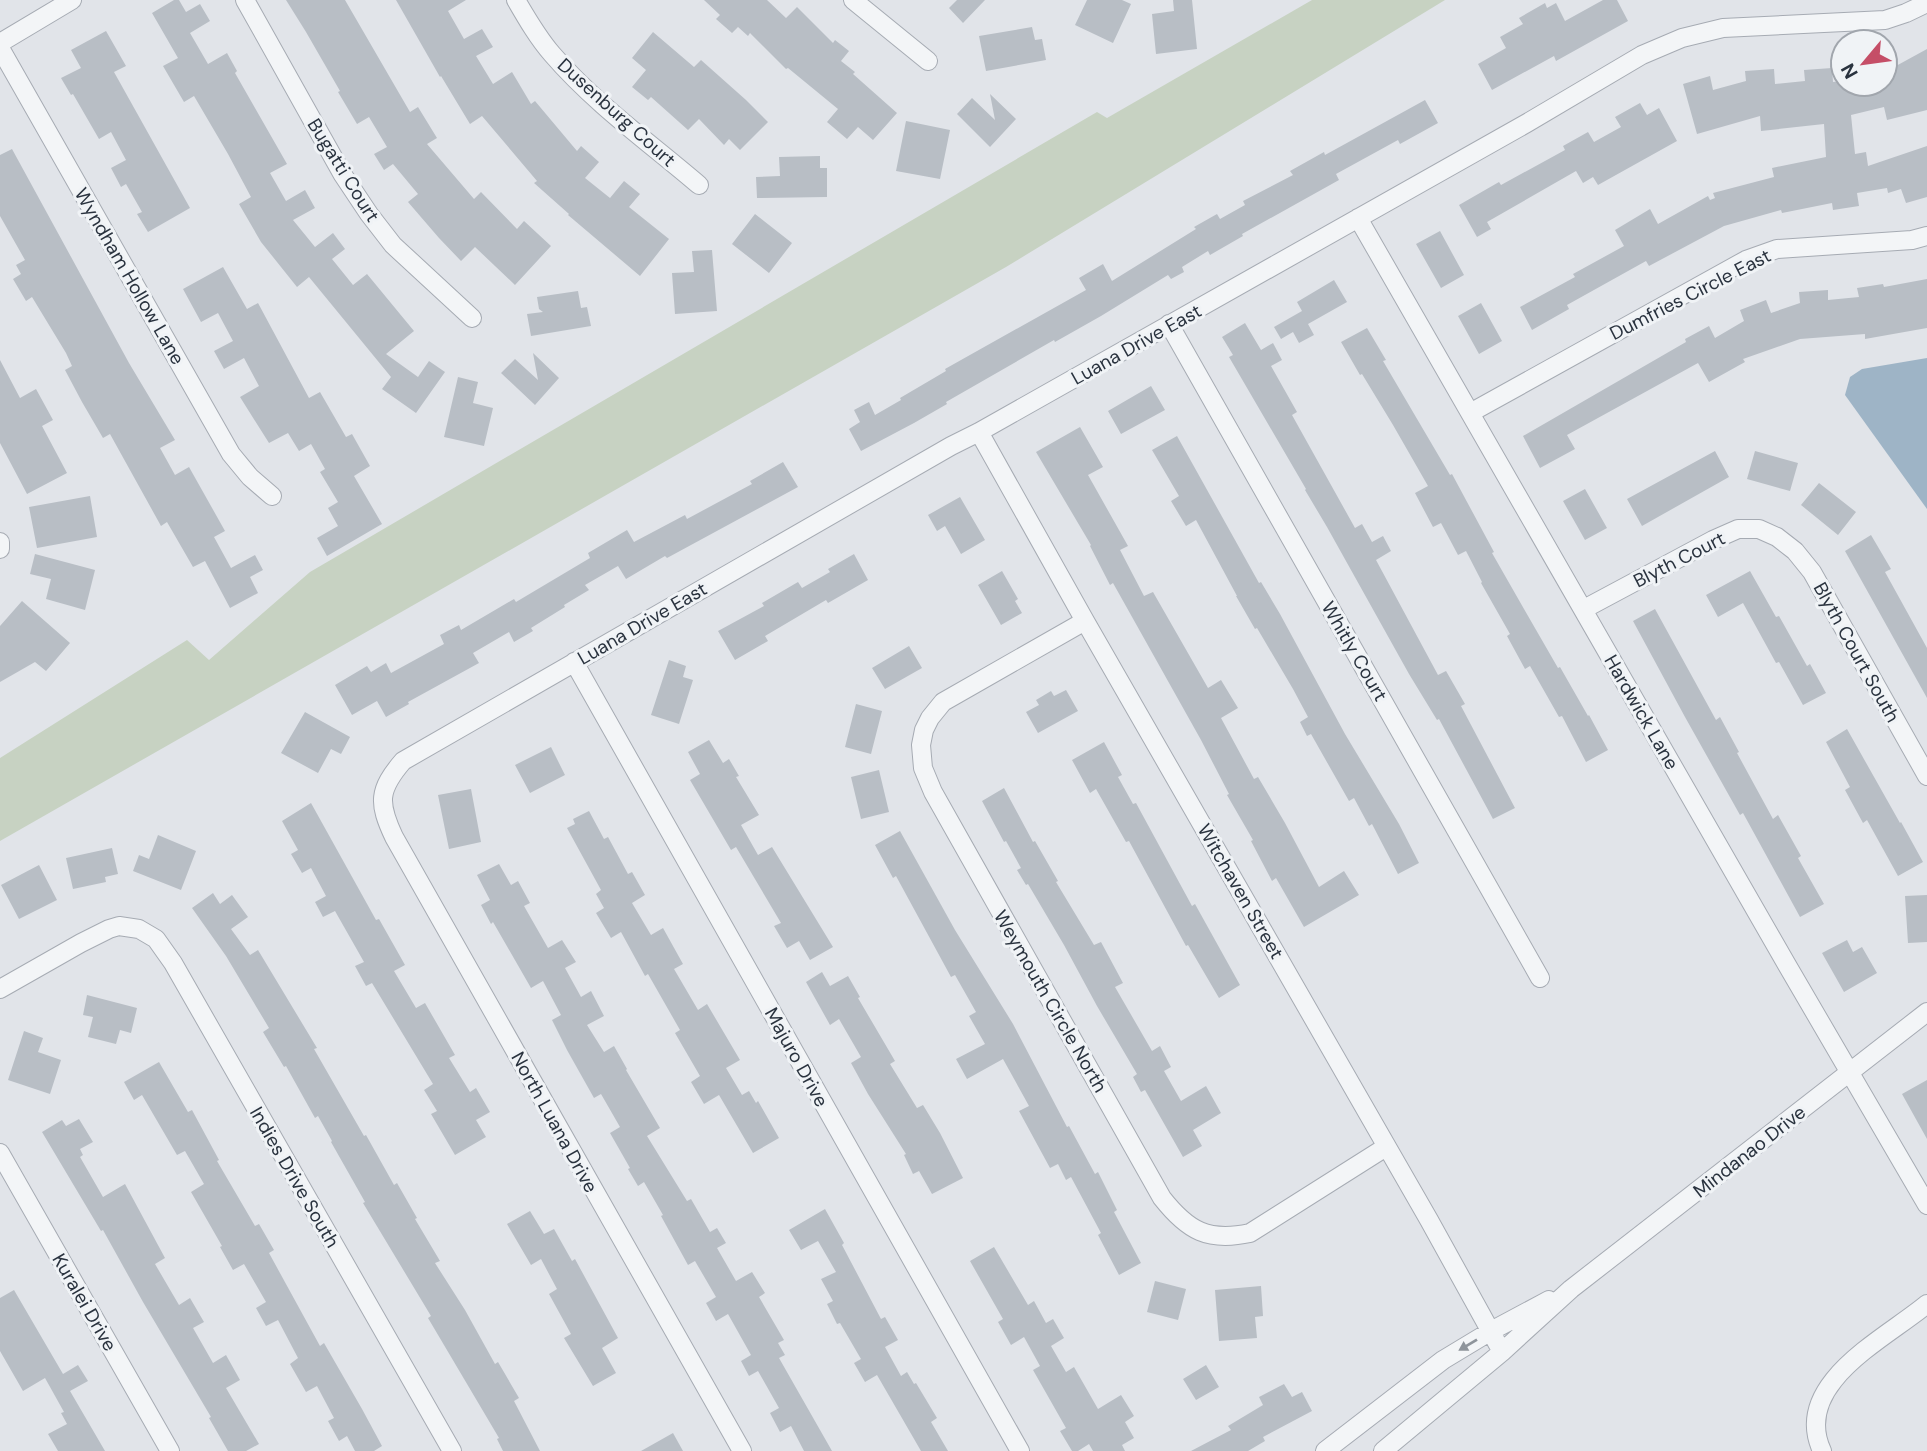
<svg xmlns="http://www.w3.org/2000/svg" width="1927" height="1451" font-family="'DM Sans',sans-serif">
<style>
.green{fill:#c7d2c2}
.water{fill:#9eb4c6}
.building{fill:#b8bec5}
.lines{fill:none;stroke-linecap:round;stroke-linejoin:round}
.street-casing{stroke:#a6abb3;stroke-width:20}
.street{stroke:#f3f5f7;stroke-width:18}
.oneway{fill:#8e949b}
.labels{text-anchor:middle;stroke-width:6;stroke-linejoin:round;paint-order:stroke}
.street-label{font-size:19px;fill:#2a333f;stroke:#f0f3f6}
</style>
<rect width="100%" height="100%" fill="#e1e4e9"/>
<path class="green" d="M1312 0H1445L1006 267 0 841V758L187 640 209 660 310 572 1097 112 1107 118Z"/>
<path class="water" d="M1927 358V509L1845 395 1850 377 1862 369Z"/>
<path class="building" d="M174 0H179L186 12 200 4 210 21 190 33 208 64 227 53 237 71 235 73 287 164 270 173 286 201 305 190 315 208 293 220 315 247 333 233 345 249 332 259 353 285 367 274 414 331 386 354 418 377 429 361 445 372 416 413 382 389 391 377 309 277 297 287 261 242 239 204 251 197 228 154 194 96 184 102 163 66 178 58 152 13Z
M286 0H345L410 112 418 107 437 138 427 144 474 199 481 192 517 229 524 221 551 246 515 285 475 247 461 261 439 238 408 202 418 194 393 164 384 170 374 154 387 147 369 117 357 124 338 92 340 91 306 32Z
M396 0H466L448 11 464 39 482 29 493 47 476 56 493 84 512 72 531 104 535 101 577 151 581 146 599 162 585 178 610 198 624 181 640 194 629 207 669 239 640 276 568 215 569 214 534 183 537 181 482 116 470 124 441 76 440 77Z
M704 0H767L786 18 797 7 833 43 835 40 849 51 841 61 855 72 853 74 897 113 873 140 858 127 847 139 827 122 838 109 788 68 786 69 750 33 748 36 738 27 732 33 716 19 720 15Z
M957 0H985L963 23 949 8Z
M1087 0H1122L1131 4 1113 43 1075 25Z
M1173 0H1192L1197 49 1156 54 1152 14 1174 11Z
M1603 0H1617L1628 21 1556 61 1554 56 1492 90 1478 64 1506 48 1500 37 1523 24 1519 18 1545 3 1547 8 1556 3 1565 21Z
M1032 27 1035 40 1042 39 1046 60 986 71 979 36Z
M106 31 126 66 114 72 190 208 148 232 137 214 142 212 126 184 121 187 111 168 126 160 111 132 99 139 73 94 71 95 61 78 81 68 71 50Z
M653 32 694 67 701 60 746 100 768 122 740 150 729 139 724 145 699 119 688 130 651 97 648 100 632 87 646 70 632 58Z
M1927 49V110L1887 120 1884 107 1851 115 1855 154 1866 152 1868 166 1927 146V197L1906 203 1901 189 1888 193 1887 188 1857 193 1859 206 1833 210 1832 203 1782 213 1781 210 1724 226 1649 266 1646 261 1567 305 1569 309 1532 330 1520 307 1575 277 1573 274 1624 246 1615 230 1650 209 1658 224 1708 196 1710 200 1715 198 1713 193 1774 177 1772 168 1826 157 1824 124 1761 131 1760 116 1697 134 1683 84 1710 76 1713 90 1746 81 1745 71 1774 69 1775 84 1805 81 1804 70 1832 68 1833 82 1843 81V84H1885V72Z
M990 94 1016 119 990 147 957 114 972 98 995 120Z
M1425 100 1438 123 1400 144 1398 140 1336 174 1339 180 1242 234 1243 236 1210 255 1208 251 1182 267 1184 272 1171 279 1168 275 1101 316 1055 342 1054 340 946 402 947 404 914 423 861 451 849 429 860 422 854 410 869 402 875 415 901 400 900 398 946 371 945 369 1086 290 1079 278 1103 264 1112 281 1196 229 1194 227 1217 214 1220 219 1245 205 1243 201 1293 175 1290 171 1324 152 1325 155Z
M1640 103 1647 115 1659 108 1677 141 1598 185 1593 177 1583 183 1576 171 1487 222 1491 229 1477 237 1459 205 1499 182 1501 185 1565 150 1563 146 1588 132 1594 142 1621 127 1615 117Z
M906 121 950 130 940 179 896 171Z
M12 149 129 363 175 440 160 448 175 475 189 467 225 531 214 537 231 568 255 555 263 570 250 577 258 593 230 608 205 561 193 567 167 522 161 526 110 434 103 438 82 402 65 370 72 366 66 353 32 297 26 301 13 279 21 274 16 265 25 260 0 216V155Z
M820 156V168H827V197L757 198 756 177 780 176 779 157Z
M755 214 792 243 769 273 732 244Z
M1440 231 1464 275 1441 288 1416 244Z
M712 250 717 311 675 314 672 273 694 272 692 251Z
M223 267 247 309 258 303 309 398 320 392 346 437 352 434 370 466 354 476 382 524 327 556 317 538 338 526 328 508 338 502 320 472 325 469 311 444 299 451 288 433 269 443 240 397 259 386 244 358 224 369 214 351 233 341 218 313 201 322 183 289Z
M1927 279V328L1865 339V334L1800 339 1743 359 1745 362 1709 382 1698 363 1567 435 1575 449 1540 468 1523 436 1686 342 1685 339 1709 326 1715 338 1744 321 1740 310 1766 300 1771 313 1800 303 1799 292 1828 290V300L1859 297 1857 288 1883 284 1884 287Z
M1334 280 1347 302 1308 324 1314 335 1299 343 1293 332 1281 339 1274 327 1302 311 1297 302Z
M578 291 581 308 587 307 591 326 531 336 527 314 543 312 539 309 537 297Z
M1481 303 1502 341 1479 354 1458 316Z
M1245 323 1261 350 1273 343 1282 360 1271 366 1297 412 1292 415 1355 528 1362 524 1372 542 1383 536 1391 551 1376 560 1438 675 1446 671 1465 704 1461 706 1515 808 1493 819 1439 719 1437 720 1409 674 1327 527 1305 490 1306 489 1229 357 1233 355 1222 337Z
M1367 328 1386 360 1383 361 1450 475 1452 474 1494 552 1492 553 1524 609 1558 668 1560 667 1588 716 1589 715 1608 750 1586 762 1562 716 1559 717 1530 666 1525 669 1507 636 1510 634 1481 583 1482 582 1466 551 1458 555 1441 523 1433 527 1415 493 1428 486 1393 425 1362 374 1360 375 1341 342Z
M533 353 559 378 535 405 501 373 515 359 538 380Z
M0 360 20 398 36 389 53 420 42 426 67 473 27 494 0 443Z
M458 377 478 382 473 403 493 408 484 446 444 437Z
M1151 386 1165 410 1121 434 1108 411Z
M1080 427 1103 467 1088 475 1128 546 1120 550 1144 596 1153 592 1208 688 1221 680 1238 708 1221 718 1254 779 1258 777 1285 823 1319 887 1344 871 1359 895 1304 927 1276 878 1272 881 1251 841 1253 840 1227 795 1229 794 1201 740 1113 583 1110 585 1090 546 1091 545 1036 452Z
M1177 436 1259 583 1261 582 1280 614 1345 734 1399 824 1419 863 1398 874 1372 824 1369 826 1354 798 1349 801 1311 734 1307 736 1300 722 1308 717 1293 689 1257 628 1255 629 1236 596H1237L1196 520 1186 526 1171 501 1179 496 1152 450Z
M1715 451 1729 477 1642 526 1627 499Z
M1755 451 1798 463 1790 491 1747 479Z
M783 462 798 487 667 558 665 556 626 579 618 566 585 585 589 590 564 605 565 607 531 628 533 631 514 642 509 632 473 653 479 663 408 702 409 704 386 717 377 701 352 715 335 685 367 666 371 672 386 663 391 673 444 644 440 635 459 625 461 630 514 599 516 602 590 558 588 553 627 530 634 542 685 515 687 519 752 484 750 481Z
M1819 483 1856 512 1838 535 1801 505Z
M1585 489 1607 528 1585 540 1563 501Z
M90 496 97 537 37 548 29 507Z
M960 497 985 540 961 554 945 526 937 531 928 515Z
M1871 535 1891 569 1885 572 1927 648V698L1845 551Z
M35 554 95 570 85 610 46 599 51 579 30 574Z
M854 554 868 580 828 603 826 600 765 636 768 641 735 660 718 631 764 606 762 603 798 582 802 588 830 572 828 569Z
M1002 571 1018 599 1015 601 1022 613 1001 625 978 585Z
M1750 571 1776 617 1779 616 1807 666 1810 664 1826 693 1803 705 1779 662 1776 663 1743 603 1718 617 1706 595Z
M22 601 70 643 46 671 35 662 0 682V626Z
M1655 609 1716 720 1720 717 1739 752 1737 753 1773 819 1778 815 1801 856 1798 858 1824 904 1800 917 1743 813 1740 815 1685 717 1633 621Z
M909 646 922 668 885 689 872 668Z
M669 660 686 666 683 677 693 680 679 724 651 715Z
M1066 690 1078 711 1038 733 1026 712 1039 705 1036 700 1051 691 1054 696Z
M856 704 882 711 871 754 845 747Z
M305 712 350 737 341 754 331 749 318 773 281 753Z
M1847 729 1900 823 1901 822 1923 862 1898 876 1867 820 1863 823 1845 790 1850 787 1826 742Z
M709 740 723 763 729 759 739 776 736 777 759 815 741 825 758 855 772 847 833 947 810 960 799 941 787 948 774 926 781 923 736 847 731 850 690 780 700 774 688 752Z
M1104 742 1122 775 1118 777 1133 804 1136 803 1192 906 1195 904 1240 985 1219 998 1188 945 1186 946 1129 841 1126 842 1096 789 1090 793 1072 760Z
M551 747 565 775 530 793 515 765Z
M879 770 889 812 861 819 851 777Z
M1004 788 1033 842 1035 841 1058 881 1056 882 1094 945 1101 942 1123 983 1115 987 1152 1051 1160 1046 1171 1067 1164 1071 1181 1101 1206 1086 1221 1113 1193 1130 1202 1146 1183 1157 1145 1090 1141 1092 1133 1077 1137 1074 1097 1006 1064 945 1028 884 1026 885 1017 870 1021 868 1006 841 1004 842 982 801Z
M471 789 481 842 449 849 438 795Z
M311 803 376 920 379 919 405 965 394 971 416 1008 425 1003 455 1055 449 1058 470 1092 476 1088 490 1112 476 1120 486 1137 455 1155 431 1114 437 1111 424 1090 433 1084 372 983 366 986 355 966 364 962 335 911 323 917 315 902 326 896 311 868 302 873 291 854 298 850 282 821Z
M589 811 604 839 608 837 628 874 632 872 645 895 632 903 651 935 663 928 683 964 674 969 698 1010 707 1004 740 1060 726 1068 742 1095 749 1091 756 1103 758 1101 779 1138 753 1153 719 1095 704 1104 691 1082 700 1076 675 1033 680 1030 648 974 645 976 621 932 611 938 596 913 604 908 596 894 601 890 567 828 575 824 573 819Z
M900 831 955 930 1013 1024 1067 1127 1069 1126 1095 1174 1098 1172 1117 1210 1114 1212 1141 1263 1119 1275 1098 1235 1101 1233 1071 1177 1066 1180 1058 1164 1050 1168 1019 1111 1029 1106 1003 1059 967 1079 956 1059 985 1044 969 1016 976 1012 955 975 951 977 896 876 893 878 875 845Z
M158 835 196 851 181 890 133 871 139 855 149 859Z
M112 848 118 874 105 877 106 882 73 889 66 858Z
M499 864 511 885 518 881 530 903 524 906 548 948 562 940 576 962 565 968 581 997 591 991 604 1016 587 1025 604 1052 614 1046 627 1069 626 1070 660 1128 647 1136 687 1201 691 1199 710 1232 717 1228 726 1243 717 1248 736 1281 752 1272 765 1293 759 1297 784 1340 778 1343 785 1355 779 1358 832 1451H804L791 1426 780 1432 770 1413 779 1408 758 1371 749 1376 741 1361 751 1355 728 1314 716 1321 706 1303 716 1297 695 1261 688 1265 661 1216 663 1215 644 1182 638 1186 628 1169 630 1168 610 1133 620 1127 601 1094 594 1098 567 1050 552 1020 561 1015 543 981 531 988 493 922 491 924 481 905 490 900 477 875Z
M39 865 57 900 19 919 1 885Z
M213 893 220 904 232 895 248 917 231 929 250 955 258 950 317 1048 314 1049 364 1136 366 1135 394 1185 397 1183 417 1218 415 1219 440 1261 435 1263 465 1310 495 1364 498 1362 519 1398 514 1401 540 1451H503L497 1439 499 1438 428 1318 431 1316 363 1203 365 1202 331 1142 332 1141 318 1116 315 1118 286 1066 284 1067 263 1032 269 1028 226 956 192 908Z
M1927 895V942L1908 943 1905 896Z
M1847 940 1853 952 1862 947 1877 973 1844 992 1822 953Z
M822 972 830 986 848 976 860 997 858 998 895 1061 890 1064 917 1108 923 1105 940 1133 963 1178 932 1194 919 1171 913 1174 904 1155 906 1154 868 1094 851 1063 861 1057 839 1019 830 1025 806 982Z
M87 995 137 1008 131 1033 120 1030 116 1044 88 1037 93 1017 83 1015Z
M24 1031 43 1038 38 1052 61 1060 50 1094 8 1080Z
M159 1062 188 1112 192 1110 219 1160 217 1161 255 1226 259 1224 274 1250 269 1253 320 1346 324 1343 362 1409 382 1446 374 1451H355L347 1436 339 1441 328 1421 334 1418 317 1386 306 1392 290 1364 298 1358 278 1320 266 1326 256 1308 266 1302 244 1264 233 1270 220 1247 222 1246 191 1192 204 1184 185 1151 177 1155 142 1095 134 1100 124 1082Z
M1927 1080V1139L1902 1094Z
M79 1119 93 1142 80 1149 83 1155 80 1157 103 1197 125 1184 165 1258 155 1264 179 1305 190 1298 204 1322 193 1328 213 1363 226 1355 240 1380 226 1388 259 1444 246 1451H228L209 1418 211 1417 143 1302 103 1230 101 1231 42 1132 62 1120 66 1126Z
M825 1209 844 1243 842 1245 881 1319 885 1317 898 1340 885 1347 901 1376 907 1372 914 1384 916 1383 937 1418 931 1422 948 1451H921L877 1375 865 1382 854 1363 861 1359 840 1323 837 1324 827 1304 833 1301 821 1279 836 1272 818 1241 801 1250 789 1230Z
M530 1211 544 1234 554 1229 572 1261 575 1259 618 1338 602 1348 616 1373 593 1386 564 1338 571 1334 549 1294 557 1289 541 1259 531 1265 507 1224Z
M994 1247 1028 1305 1034 1301 1046 1323 1053 1319 1064 1338 1051 1346 1066 1372 1074 1367 1098 1409 1121 1395 1134 1416 1125 1422 1134 1438 1122 1445 1125 1451H1093L1089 1444 1078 1451H1072L1060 1431 1066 1428 1033 1370 1040 1366 1024 1337 1011 1345 998 1322 1003 1319 970 1261Z
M1155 1281 1186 1289 1178 1320 1147 1312Z
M1261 1286 1263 1316 1255 1317 1257 1338 1219 1341 1215 1290Z
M14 1290 63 1374 78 1365 88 1381 70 1391 105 1451H58L48 1434 67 1424 61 1413 64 1412 45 1378 23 1391 0 1351V1298Z
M1206 1365 1219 1387 1196 1400 1183 1379Z
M1284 1384 1292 1397 1302 1392 1312 1411 1263 1437 1265 1441 1248 1451H1191L1231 1430 1228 1426 1263 1405 1259 1397Z
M673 1433 683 1451H641Z"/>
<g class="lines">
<defs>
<path id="street" d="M245 0 343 175 369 214 393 245 472 318
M516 0C527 19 538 38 552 54 595 104 650 143 699 185
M853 0 928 61
M0 43 72 0
M0 48 231 454 250 477 272 496
M1358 218 1787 965 1927 1205
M1169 324 1540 978
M1470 413 1746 260 1777 249 1912 240 1927 236
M979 432 1085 621 1429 1220 1502 1352
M0 542V549
M1584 609 1713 540 1738 529H1759L1777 537 1795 551 1812 572 1927 776
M1085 621 943 702 930 718 924 730 921 745 923 768 933 792 1162 1198C1188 1231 1208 1242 1250 1233L1386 1147
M574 662 1020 1451
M0 989 81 943 109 929 119 926 139 929 156 939 173 963 452 1451
M0 1153 170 1451
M742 1451 394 837C378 803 378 790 403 761L951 446 979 432 1527 123 1642 55 1682 38 1723 28 1885 20 1906 13 1927 3
M1325 1451 1443 1360 1491 1331 1549 1300
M1383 1451 1502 1352 1571 1289 1927 1012
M1822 1451C1791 1384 1885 1339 1927 1304"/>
</defs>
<use href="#street" class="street-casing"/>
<use href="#street" class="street"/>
</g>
<defs><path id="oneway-solid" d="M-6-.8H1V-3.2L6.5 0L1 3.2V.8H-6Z" transform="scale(1.75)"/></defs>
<use class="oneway" href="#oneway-solid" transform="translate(1468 1345) rotate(149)"/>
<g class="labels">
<g class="street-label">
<text transform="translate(617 112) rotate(42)" y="7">Dusenburg Court</text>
<text transform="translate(344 170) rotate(58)" y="7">Bugatti Court</text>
<text transform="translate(130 276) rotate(60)" y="7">Wyndham Hollow Lane</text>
<text transform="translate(1690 294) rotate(-27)" y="7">Dumfries Circle East</text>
<text transform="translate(1136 344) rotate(-29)" y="7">Luana Drive East</text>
<text transform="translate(1679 559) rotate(-27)" y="7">Blyth Court</text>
<text transform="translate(642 623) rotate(-30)" y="7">Luana Drive East</text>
<text transform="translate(1355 651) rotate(60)" y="7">Whitly Court</text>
<text transform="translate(1857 652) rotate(61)" y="7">Blyth Court South</text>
<text transform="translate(1642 712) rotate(60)" y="7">Hardwick Lane</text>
<text transform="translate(1241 891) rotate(60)" y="7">Witchaven Street</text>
<text transform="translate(1051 1001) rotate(60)" y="7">Weymouth Circle North</text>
<text transform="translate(797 1057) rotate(61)" y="7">Majuro Drive</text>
<text transform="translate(555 1122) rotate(61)" y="7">North Luana Drive</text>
<text transform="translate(1749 1151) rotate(-38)" y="7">Mindanao Drive</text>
<text transform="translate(295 1177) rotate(60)" y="7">Indies Drive South</text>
<text transform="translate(85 1302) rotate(60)" y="7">Kuralei Drive</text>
</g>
</g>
<g transform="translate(1864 63) rotate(241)"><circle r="33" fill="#f0f3f6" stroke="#a1a6ad" stroke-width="2"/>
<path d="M0-5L12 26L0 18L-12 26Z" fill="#c54e67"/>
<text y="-10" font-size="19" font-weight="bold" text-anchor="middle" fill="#2a333f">N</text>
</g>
</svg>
